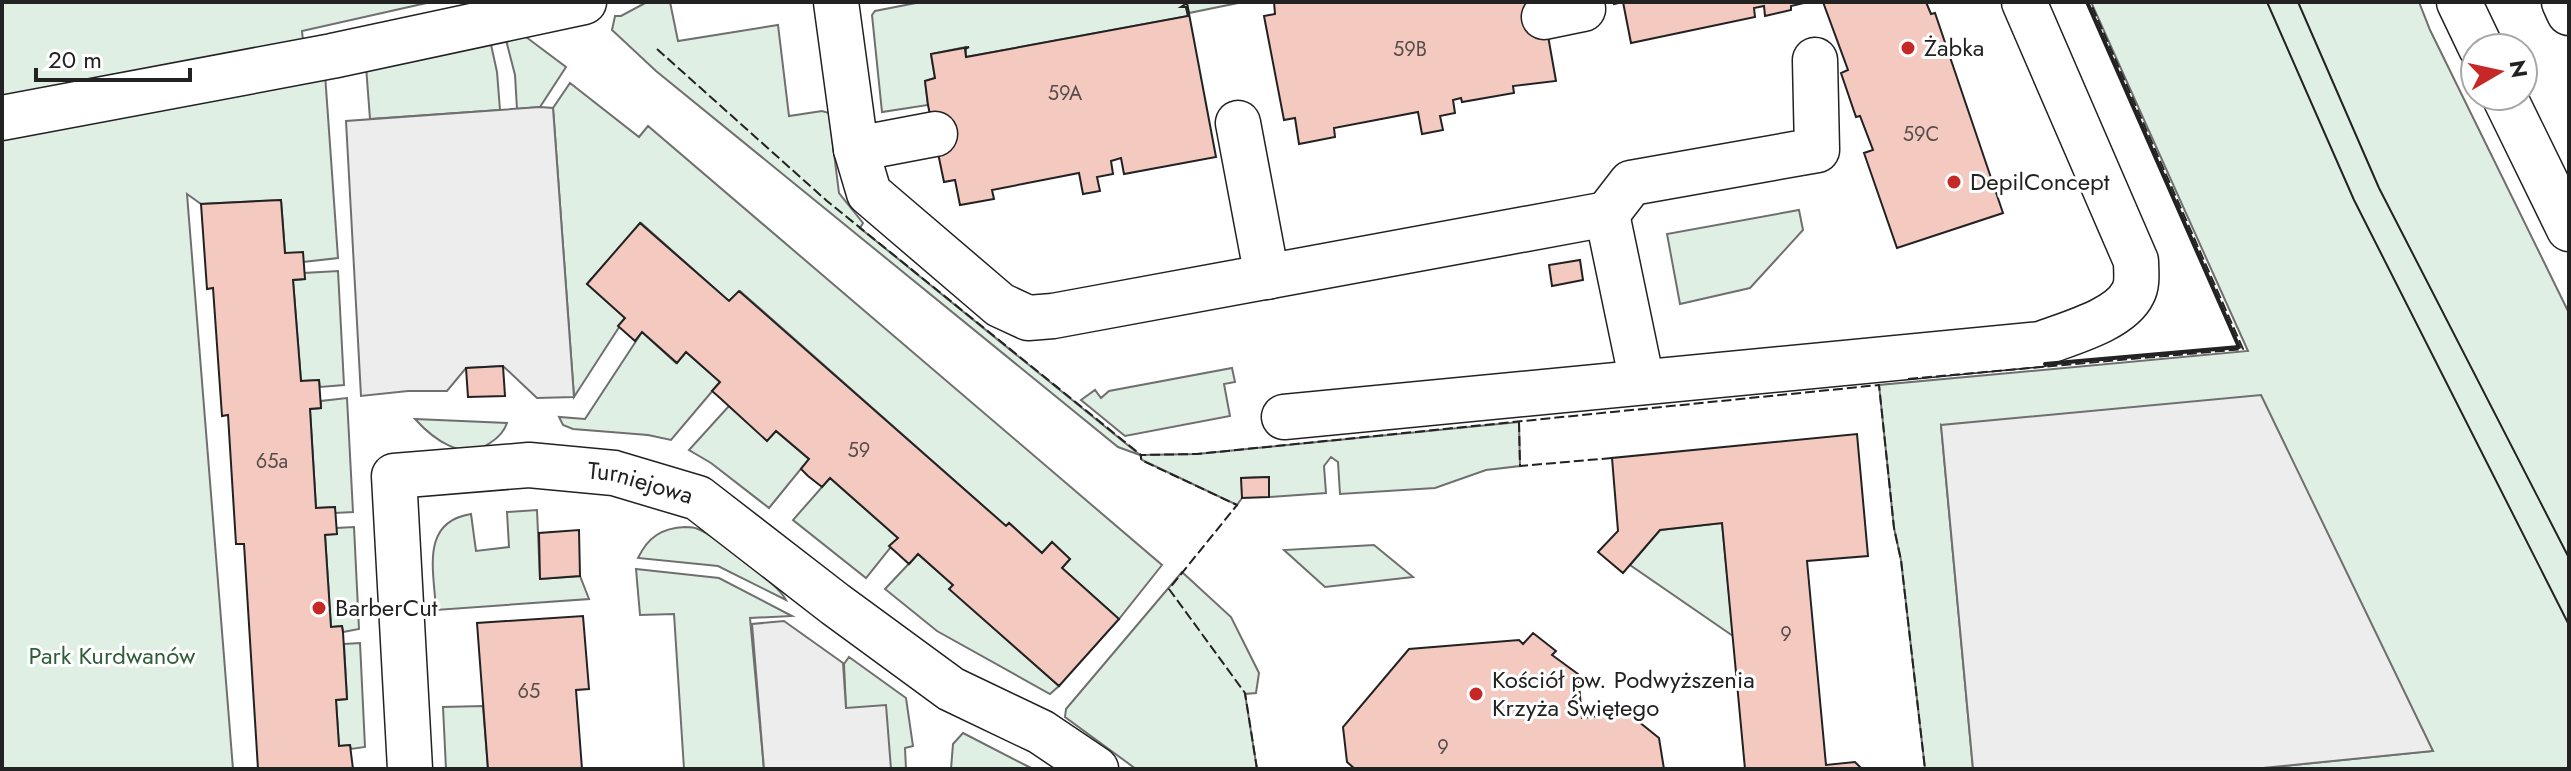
<svg xmlns="http://www.w3.org/2000/svg" width="2571" height="771" font-family="Jost,sans-serif">
<style>
.green{fill:#e0efe3;stroke:#6f6f6f;stroke-width:2}
.parking{fill:#ededed;stroke:#6f6f6f;stroke-width:2}
.building{fill:#f3c9c0;stroke:#222;stroke-width:2}
.lines{fill:none;stroke-linecap:round;stroke-linejoin:round}
.street-casing{stroke:#222;stroke-width:47}
.secondary-casing{stroke:#222;stroke-width:47}
.street{stroke:#fff;stroke-width:44}
.secondary{stroke:#fff;stroke-width:44}
.tram{stroke:#222;stroke-width:2}
.fence{stroke:#222;stroke-width:2;stroke-dasharray:10 4;stroke-linecap:butt}
.wall{stroke:#222;stroke-width:4}
.poi-dot{fill:#c62828;stroke:#fff;stroke-width:3}
.labels{text-anchor:middle;stroke-width:6;stroke-linejoin:round;paint-order:stroke}
.number-label{font-size:20px;fill:#564c4a}
.poi-label{font-size:24px;fill:#222;stroke:#fff;text-anchor:start}
.street-label{font-size:24px;fill:#222;stroke:#fff}
.park-label{font-size:24px;fill:#2f5e38;stroke:#fff}
</style>
<rect width="100%" height="100%" fill="#fff"/>
<path class="green" d="M2 2H431L302 31 307 77 325 74 338 258 303 262 285 253 281 200 201 204 187 194 233 769H2Z
M647 2H670L678 41 778 25 789 116 822 111 829 113 839 193 863 223 860 228 1140 455 1197 454 1519 422 1520 466 1486 470 1435 488 1340 494 1338 462 1331 457 1324 466 1326 493 1269 497 1268 477 1242 478V498L1237 505 1142 460 1140 455 1118 447 656 71 612 30 615 16H621Z
M921 2H1243L1189 13 1187 5 1181 7H1186L1188 16 966 57V47L931 54 935 78 925 81 928 105 882 112 872 15 875 11Z
M2091 2H2419L2430 30 2569 313V769H2253L2432 751 1941 425 1973 769H1925L1901 560 1894 528 1879 385 2248 351Z
M522 34 566 67 540 107 517 109 515 75 505 36Z
M490 40 497 72 500 110 370 119 366 66Z
M570 83 639 137 648 126 1162 565 1119 619 1062 568 1070 559 1052 542 1042 553 1009 523 1006 526 740 291 729 301 641 223 587 284 625 318 574 397 553 108Z
M1799 210 1803 230 1750 288 1680 304 1667 234Z
M338 271 344 385 320 387 319 380 301 381 293 280 305 279 304 273Z
M642 332 676 363 686 352 720 382 671 440 648 435 573 429 563 425 559 417 585 419Z
M1232 368 1235 382 1224 384 1230 416 1125 436 1081 400 1095 390 1101 398 1109 391Z
M347 398 353 512 335 513V507L316 508 310 409 321 408V401Z
M729 406 767 440 776 431 809 459 769 508 711 463 689 450Z
M415 419 507 423C504 432 498 438 490 443 463 462 433 439 415 419Z
M830 478 898 538 866 578 793 520Z
M537 510 540 579 580 576 589 599 436 610C434 571 420 522 471 514L476 551 509 547 507 512Z
M1722 523 1733 636 1630 565 1660 530Z
M354 527 359 629 343 632 342 626 331 627 325 535 336 528Z
M685 527C689 527 694 527 698 529 715 536 778 584 786 600L718 566 638 558C648 537 662 528 685 527Z
M1374 545 1413 577 1325 587 1284 550Z
M918 554 953 585 950 589 1059 686 1050 694 937 631 885 589Z
M636 569 719 578 792 616 750 618 764 769H684L674 614 640 615Z
M1182 572 1231 617 1259 673 1256 693 1245 694 1257 769H1136L1065 717 1066 709Z
M360 643 365 747 351 749 350 745 339 746 336 700 347 699 344 644Z
M849 657 906 698 913 746 905 748 906 769H888L846 708 844 664Z
M483 706 488 769H446L443 707Z
M963 733 1033 769H951L953 744Z"/>
<path class="parking" d="M540 107 553 108 574 397 537 398 503 366 466 368 447 391H408L361 396 346 121Z
M2261 395 2433 751 2253 769H1973L1941 425Z
M784 621 843 663 846 708 886 705 891 769H764L752 624Z"/>
<path class="building" d="M1274 2H1542L1556 81 1513 86 1514 93 1462 102 1461 98 1453 100 1455 113 1440 116 1443 130 1422 134 1418 112 1334 128 1335 137 1299 144 1295 118 1284 120 1264 16 1275 14Z
M1613 2H1808L1791 6V10L1765 16 1764 6 1754 8 1755 17 1631 43 1623 2 1614 4Z
M1823 2H1926L1931 14 1935 13 2003 213 1897 248 1864 153 1873 150 1860 116 1856 117 1841 73 1848 70Z
M1187 3 1216 157 1124 174 1121 158 1111 161 1113 174 1097 177 1100 191 1083 194 1079 173 992 190 994 199 960 205 955 180 944 182 928 105 925 81 935 78 931 54 969 47 965 49 966 57 1188 16 1186 7H1181Z
M281 200 285 253 303 252 305 279 293 280 301 381 319 380 321 408 310 409 316 508 335 507 337 534 325 535 331 627 342 626 343 632 347 699 336 700 339 746 350 745 353 769H258L244 544H236L228 415 222 416 213 288 207 289 201 204Z
M640 223 729 301 739 291 1006 526 1009 523 1042 553 1052 542 1070 559 1062 568 1119 619 1059 686 949 589 953 585 918 554 909 564 898 554 889 546 898 538 830 478 822 487 808 476 801 469 809 459 776 431 767 441 720 398 712 391 720 382 686 352 677 363 642 332 635 341 618 326 625 318 587 284Z
M1580 260 1583 280 1552 286 1549 265Z
M503 366 505 396 468 397 466 368Z
M1857 434 1868 556 1807 561 1826 765 1855 762 1862 769H1745L1722 523 1660 530 1623 573 1598 552 1618 531 1612 458Z
M1269 477V497L1242 498 1241 478Z
M579 530 580 576 540 579 539 533Z
M583 616 589 689 576 690 582 769H488L477 623Z
M1533 633 1556 651 1552 655 1578 674 1582 718 1628 713 1659 738 1664 769H1355L1347 762 1343 727 1409 649 1519 640 1523 644Z"/>
<g class="lines">
<defs>
<g id="street">
<path d="M836 2 856 149 869 193 1000 305 1028 318 1053 316 1607 214 1631 183 1817 150 1815 60"/>
<path d="M1544 17 1583 9 1582 2"/>
<path d="M2 118 332 56 584 2"/>
<path d="M1238 123 1267 277"/>
<path d="M856 149 935 134"/>
<path d="M1607 214 1642 382"/>
<path d="M1284 417 2041 344C2069 333 2120 320 2133 293 2138 284 2136 271 2136 261L2024 2"/>
<path id="s1" d="M410 769 394 476 529 465 614 473 698 498 835 604 951 689 1041 732 1096 769"/>
</g>
<path id="secondary" d="M2459 2 2481 48
M2564 2 2569 13
M2504 96 2569 229"/>
</defs>
<use href="#street" class="street-casing"/>
<use href="#secondary" class="secondary-casing"/>
<use href="#street" class="street"/>
<use href="#secondary" class="secondary"/>
<path class="tram" d="M2267 2 2354 200 2569 625
M2298 2 2379 188 2569 558"/>
<path class="fence" d="M657 49 827 201 1141 455
M1908 379 2243 349 2090 2
M1519 422 1520 466 1612 458
M1257 769 1245 693 1169 589 1237 505 1141 460V455L1197 454 1879 385 1894 528 1901 560 1925 769"/>
<path class="wall" d="M2045 364 2239 347 2087 2"/>
</g>
<g class="poi-dot">
<circle cx="1908" cy="48" r="8"/>
<circle cx="1954" cy="182" r="8"/>
<circle cx="319" cy="608" r="8"/>
<circle cx="1476" cy="694" r="8"/>
</g>
<g class="labels">
<g class="number-label">
<text x="1410" y="56">59B</text>
<text x="1065" y="100">59A</text>
<text x="1921" y="141">59C</text>
<text x="859" y="457">59</text>
<text x="272" y="468">65a</text>
<text x="1786" y="641">9</text>
<text x="529" y="698">65</text>
<text x="1443" y="754">9</text>
</g>
<g class="poi-label">
<text x="1924" y="56">Żabka</text>
<text x="1970" y="190">DepilConcept</text>
<text x="335" y="616">BarberCut</text>
<text x="1492" y="688">Kościół pw. Podwyższenia<tspan x="1492" dy="28">Krzyża Świętego</tspan></text>
</g>
<g class="street-label">
<text dy="8" stroke="none"><textPath href="#s1" startOffset="542">Turniejowa</textPath></text>
</g>
<g class="park-label">
<text x="112" y="664">Park Kurdwanów</text>
</g>
</g>
<rect width="2571" height="771" fill="none" stroke="#222222" stroke-width="8"/>
<g transform="translate(2499 72) rotate(81)"><circle r="38" fill="#ffffff" stroke="#a7a7a7" stroke-width="2"/>
<path d="M0-6L14 30L0 20L-14 30Z" fill="#c62828"/>
<text y="-12" font-size="22" font-weight="bold" text-anchor="middle" fill="#222222">N</text>
</g>
<path d="M36 68v12h154v-12" fill="none" stroke="#222222" stroke-width="4"/>
<text x="48" y="68" font-size="24" fill="#222222" stroke="#ffffff" stroke-width="6" paint-order="stroke">20 m</text>
</svg>
